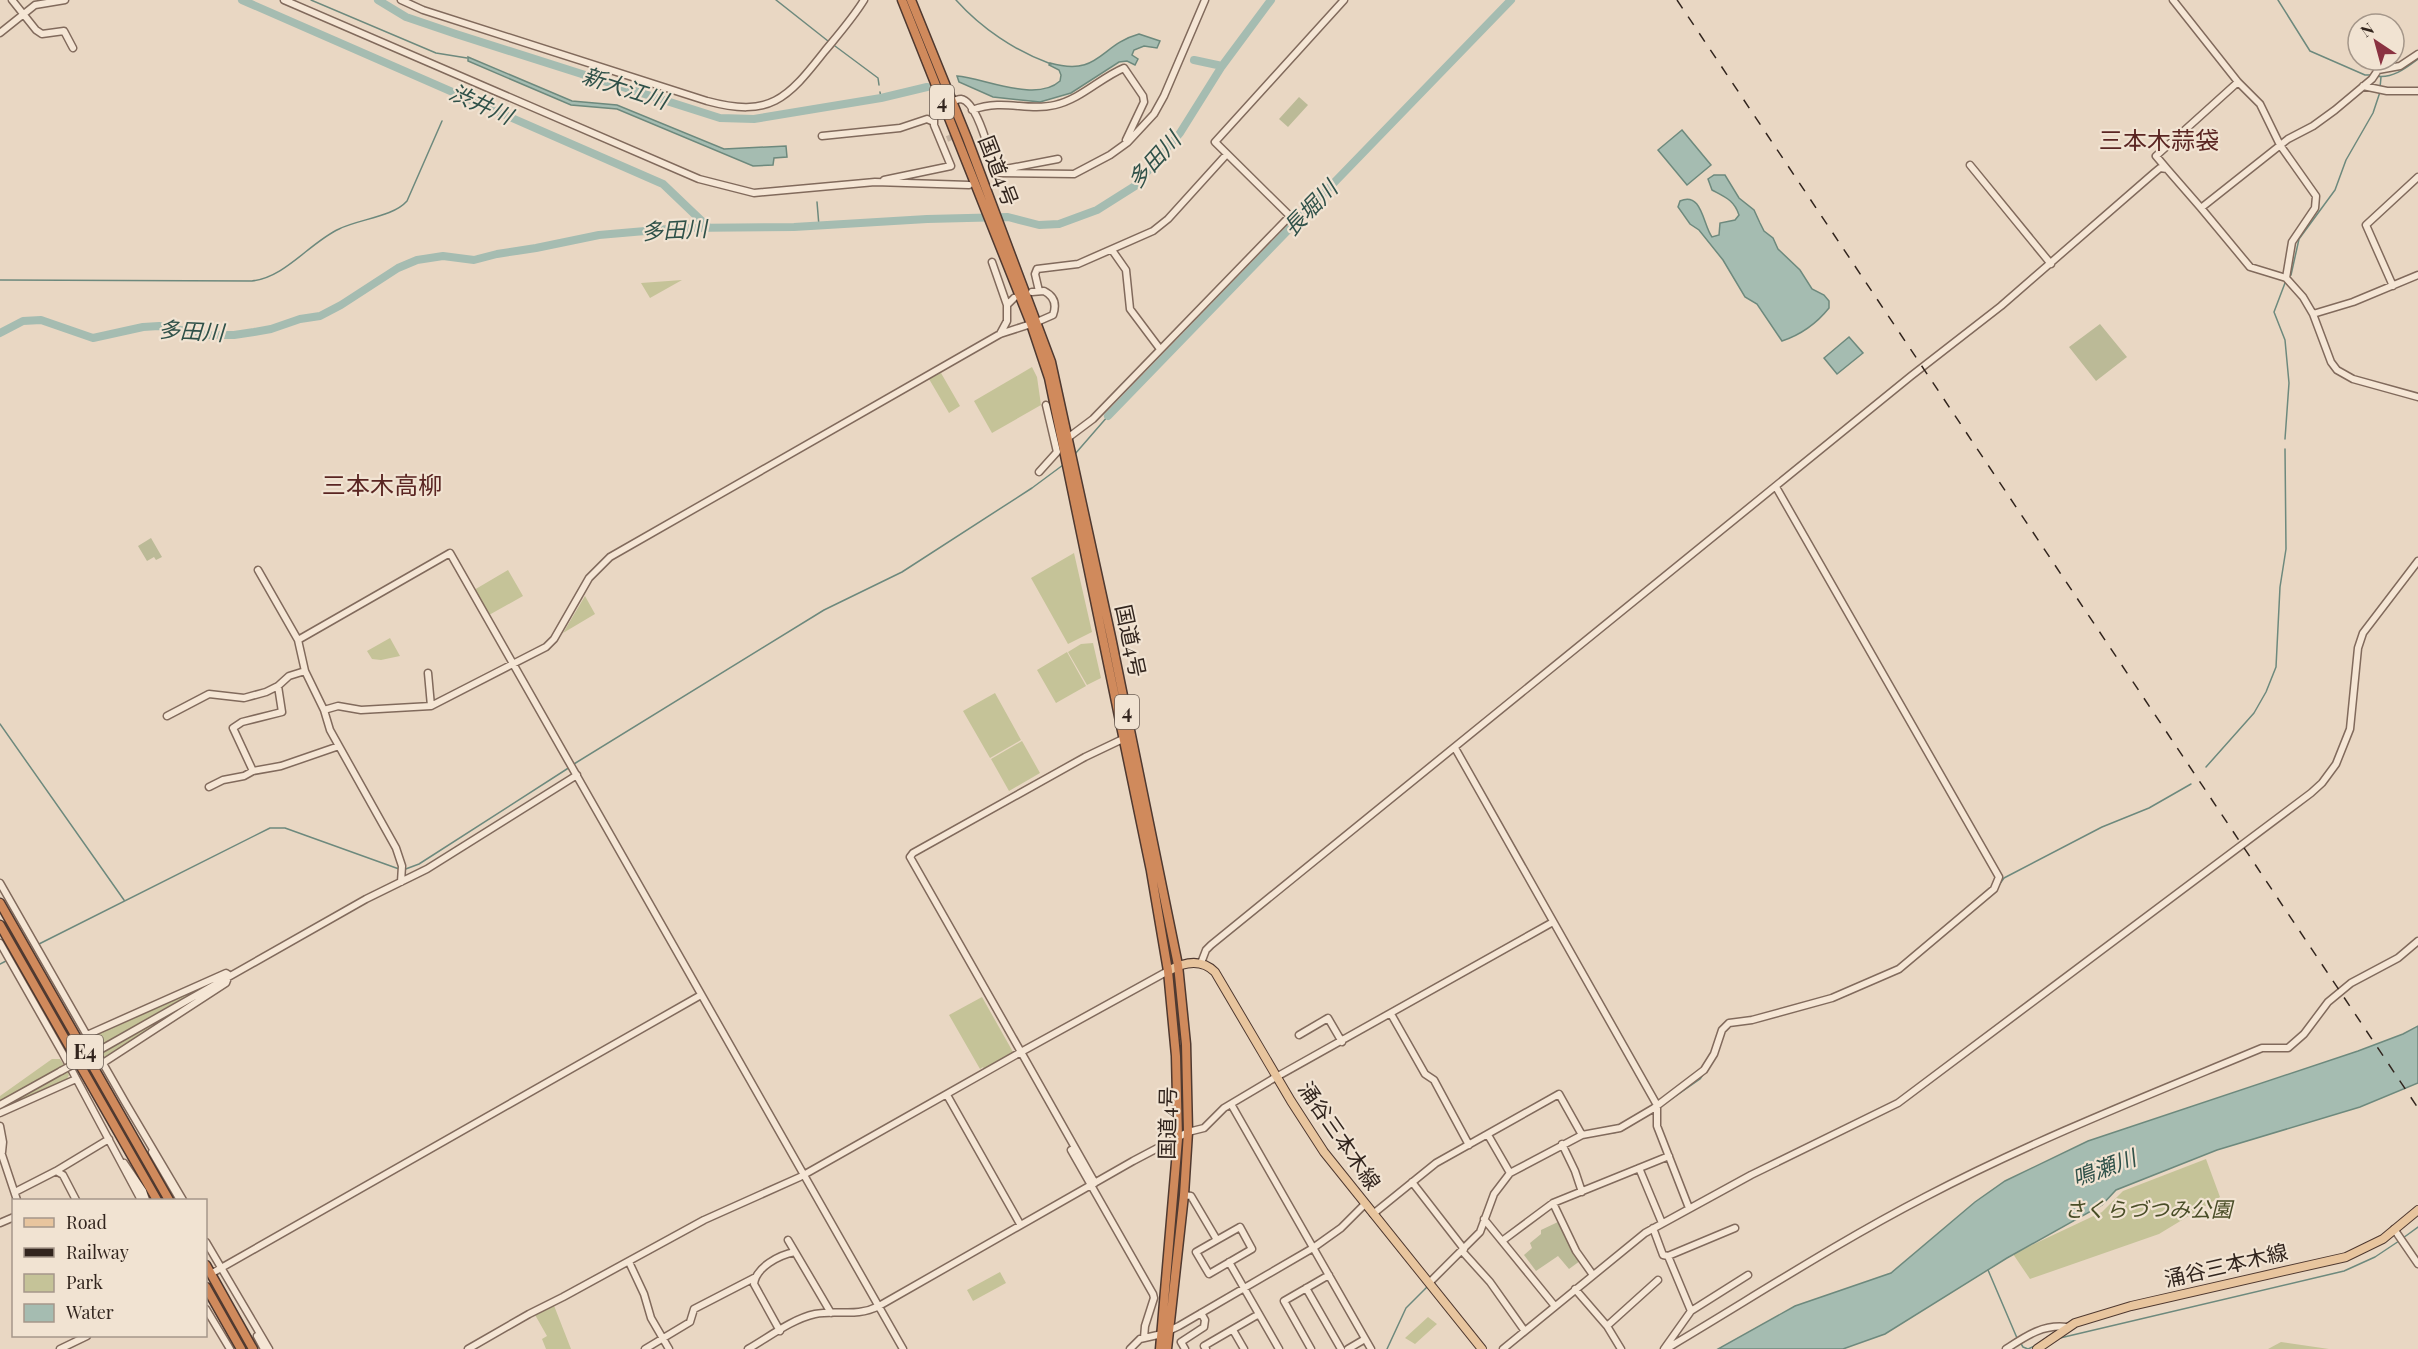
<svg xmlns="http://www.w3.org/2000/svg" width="2418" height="1349" font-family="'Playfair Display','Noto Sans JP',serif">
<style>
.green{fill:#c5c398}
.cemetery{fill:#bbba97}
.water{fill:#a5bcb1;stroke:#6d897d;stroke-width:1.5}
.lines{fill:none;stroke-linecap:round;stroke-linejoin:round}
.stream{stroke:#6d897d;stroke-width:1.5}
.river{stroke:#a5bcb1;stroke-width:8}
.minor-tunnel{stroke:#c4b3a2;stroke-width:6;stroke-dasharray:6 3;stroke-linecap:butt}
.minor-casing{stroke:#816a5c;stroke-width:9}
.major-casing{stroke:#4f3930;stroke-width:10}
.highway-casing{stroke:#4f3930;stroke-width:11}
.minor{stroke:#f5e6d5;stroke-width:6}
.major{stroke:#e8c59e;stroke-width:8}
.highway{stroke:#d08a5c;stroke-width:8}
.rail{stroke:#32251e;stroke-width:1.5;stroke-dasharray:10 10;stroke-linecap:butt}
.minor-bridge-casing{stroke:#816a5c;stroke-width:9;stroke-linecap:butt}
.minor-bridge{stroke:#f5e6d5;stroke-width:6}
.labels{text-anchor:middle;stroke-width:4.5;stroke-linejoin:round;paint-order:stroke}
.shield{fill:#f1e3d2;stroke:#6b5e54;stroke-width:1.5}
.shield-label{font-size:20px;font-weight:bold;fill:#32251e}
.street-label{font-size:21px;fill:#32251e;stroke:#f1e3d2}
.park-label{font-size:21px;font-style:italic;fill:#494d27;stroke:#f1e3d2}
.water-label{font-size:22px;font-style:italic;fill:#2f5149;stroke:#f1e3d2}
.quarter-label{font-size:24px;fill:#5a2522;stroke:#f1e3d2}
</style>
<rect width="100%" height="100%" fill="#e9d7c3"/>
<path class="green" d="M682 280 650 298 641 283Z
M1032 367 1037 377 1041 405 992 433 974 401Z
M941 373 960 406 949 413 929 379Z
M1074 553 1092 632 1068 644 1031 578Z
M508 570 523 596 489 615 474 590Z
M585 596 595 614 563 633Z
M390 638 400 656 381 660 372 659 367 651Z
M1093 643 1101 678 1087 685 1068 652 1081 644Z
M1067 652 1086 686 1056 703 1037 670Z
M995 693 1021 740 990 758 963 711Z
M1022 741 1040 773 1009 791 991 759Z
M219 978 97 1047 95 1038 97 1033Z
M222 983 107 1058 101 1053Z
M982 997 1013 1052 984 1069 983 1067 980 1069 949 1015Z
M52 1059H60L64 1065 0 1101V1096Z
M67 1071 69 1075 66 1081 0 1111V1107Z
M2206 1159 2220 1197 2159 1234 2030 1279 2013 1254 2102 1212 2123 1191Z
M1000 1272 1006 1283 973 1301 967 1290Z
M553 1303 571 1349H546L542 1339 547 1336 534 1313Z
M1428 1317 1437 1324 1415 1344 1405 1338Z
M2281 1342 2329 1349H2268Z"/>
<path class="cemetery" d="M1299 97 1308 105 1288 127 1279 119Z
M2100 324 2127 357 2096 381 2069 347Z
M151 538 162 557 156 560 154 557 147 561 138 546Z
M1560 1221 1580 1261 1569 1269 1558 1256 1536 1271 1524 1255 1532 1248 1530 1243 1541 1234V1230Z"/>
<path class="water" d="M1139 34 1160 41 1157 48 1144 46 1134 50 1132 55 1138 59 1135 65 1127 61 1119 62 1071 93 1040 102 993 97 959 82 957 76C984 78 1036 103 1060 81L1061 75 1059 70 1049 65 1050 63C1100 77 1099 45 1139 34Z
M468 57 572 101 617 105 724 149 786 146 787 157 774 158 773 165 753 166 617 109 571 105 468 61Z
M1682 130 1711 165 1687 185 1658 150Z
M1714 175H1725L1739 198 1754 210 1760 223 1764 231 1773 238 1778 249 1800 270 1812 289 1824 295 1829 301V308C1817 323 1800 335 1782 341L1757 304 1745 297 1723 260 1699 230 1690 224 1678 207 1680 201C1702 191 1703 225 1712 237L1719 235 1720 223 1735 220 1739 215C1734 200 1725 197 1712 190L1708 179Z
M1849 337 1863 353 1837 374 1824 358Z
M2418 1026V1083L2360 1107 2217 1150 2116 1190 2102 1205 2007 1258 1885 1334 1843 1349H1718L1795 1306 1891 1273 1975 1202 2005 1181 2088 1141 2358 1051 2403 1034Z"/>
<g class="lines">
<path class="stream" d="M311 0 436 53 467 58
M776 0 828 41
M956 0C981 28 1015 51 1051 64
M2278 0 2310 51 2365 75H2371
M835 46 878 78 879 85
M2376 76C2392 79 2406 68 2418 59
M2380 88 2381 77
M880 92 881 98
M817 202 819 226
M2291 275 2299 239 2335 190 2346 160 2373 113 2380 92
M0 280 252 281C286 277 309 243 339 229 359 219 393 217 407 201L442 121
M2285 439 2289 383 2285 340 2274 312 2285 283
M1075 454 1108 416
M0 724 124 900
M574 764 824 610 902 572 1032 488 1063 465
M2206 767 2254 713 2266 692 2276 667 2280 587 2286 549 2285 449
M403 870 419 864 570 767
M1999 885 2004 878 2102 827 2149 808 2191 784
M1981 904 1995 892
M39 944 270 828H285L399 869
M0 964 6 961
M1835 1000 1852 993
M1670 1100 1700 1079 1714 1059
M1623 1130 1644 1117
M1605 1134 1618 1132
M2403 1238 2418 1227
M1988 1270 2017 1338
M2060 1338 2344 1271 2375 1257 2399 1241
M2020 1342 2023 1347 2028 1349 2035 1346
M1387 1349 1406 1308 1428 1286"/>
<path class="river" d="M242 0 663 184 708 227
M378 0 406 17 456 34 720 118 754 119 881 98 927 87
M1194 60 1222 66
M0 333 23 321 41 320 93 338 143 327 159 326 207 335H234L254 332 271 329 300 319 320 316 341 305 398 268 417 260 443 256 474 260 497 254 536 248 599 235 680 228 794 227 927 219 1008 217 1039 225 1059 224 1097 210 1135 186 1180 133 1222 66 1271 0
M1108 416 1511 0"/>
<path class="minor-tunnel" d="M947 139 972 129"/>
<defs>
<path id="minor" d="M12 0 36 30 42 34 64 31 73 48
M284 0 699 179 754 193 875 182 969 185
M401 0 423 10 707 101C770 118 787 99 824 52 838 35 853 18 864 0
M2173 0 2238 82 2260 104 2280 145 2316 196 2315 208 2292 242 2286 278
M0 33 35 5 65 0
M2363 86 2387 91H2418
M952 102C953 101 959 99 961 99 977 101 990 154 994 167L999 173 1074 174 1110 155 1128 142 1154 114 1164 96 1205 0
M972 110C1005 98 1026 112 1055 105 1081 99 1100 78 1124 68L1143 96 1144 102 1126 140
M822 136 900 128 927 119 934 122
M1970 165 2051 264
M2167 169 2156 156 2238 82
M1000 170 1058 159
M884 180 951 166 934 125V112L943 106
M2201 208 2250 267 2286 278 2303 297 2313 314 2331 362 2337 370 2353 379 2418 397
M1112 250 1126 270 1130 309 1160 349
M992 262 1007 305
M2393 286 2366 225 2418 177
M1039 291 1035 274 1037 269 1078 264 1153 231 1168 219 1226 155
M1032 292 1044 291C1054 296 1057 304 1053 315L1037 322
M2313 314 2353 302 2418 275
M1000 334 1007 321V305L1014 298
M1069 437 1093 419 1290 216 1215 142 1344 0
M1039 472 1057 452 1046 405
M258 570 298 640 305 671 324 710 330 730 396 848 402 866 401 882
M298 640 450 553 903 1349
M428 673 431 706
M324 710 338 706 361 710 431 706 546 647 554 639 589 578 610 557 1000 334 1031 324
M167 716 209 694 244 698 266 692 278 686 289 676 305 671
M1127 737 1085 757 913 853 910 857 1021 1052 1168 971
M1455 748 1657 1105V1126L1689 1208
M253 771 233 728 242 722 282 712 278 686
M209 787 223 780 244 776 253 771 281 766 339 746
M0 883 125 1102 183 1200
M0 943 62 1052 141 1200
M1201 963 1206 950 1211 945 1911 376 2001 306 2154 173 2160 168 2167 169 2201 208 2288 139 2313 126 2335 110 2372 79 2378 70 2400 66 2418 54
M1391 1014 1425 1074 1434 1080 1469 1145
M87 1035 226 973 229 975 226 983 103 1063
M1299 1035 1328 1018 1342 1042
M98 1051 366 899 427 869 577 775
M947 1095 1020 1224
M1231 1104 1371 1349
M0 1105 61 1071
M0 1113 76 1079
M0 1126 3 1142 2 1152
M1488 1135 1510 1173
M1562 1144 1575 1171 1582 1192
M0 1149 17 1200
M1071 1150 1153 1294 1154 1298 1145 1326 1144 1338
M152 1152 180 1200
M124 1163 143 1191 146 1200
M1639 1168 1662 1223
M56 1171 109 1139
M1412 1182 1464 1249
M15 1192 56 1171 63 1175 76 1200
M1184 1195 1191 1196 1217 1240 1196 1252 1209 1274 1252 1249 1240 1227 1217 1240
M1553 1203 1576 1251 1593 1275
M1373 1214 1436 1163 1559 1094 1582 1135
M1484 1219 1554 1305
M0 1223 14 1217
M1653 1228 1663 1255 1668 1256 1691 1311 1664 1349
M2394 1229 2418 1264
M788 1240 831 1313
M1502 1241 1553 1203 1669 1156
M206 1242 269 1349
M1462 1251 1490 1282 1524 1330
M1668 1256 1735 1228
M629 1262 644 1294 651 1318 669 1349
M1229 1262 1279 1349
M214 1272 701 995
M1429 1283 1480 1232 1494 1194 1510 1173 1582 1135 1620 1128 1654 1108 1704 1070 1714 1054 1722 1030 1729 1023 1752 1020 1832 998 1899 969 1994 889 1999 877 1776 487
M1306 1288 1341 1349
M1575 1289 1607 1326 1621 1349
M206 1309 230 1349
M1691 1311 1748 1275
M1607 1326 1658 1280
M1233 1330 1244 1349
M780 1331 754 1284C756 1267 779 1255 795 1252
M257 1336 264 1349
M60 1349 87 1336
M468 1349 529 1314 563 1297 704 1220 800 1177 1021 1052 1095 1183
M645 1349 690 1322 694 1309 754 1278
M748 1349C769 1337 792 1319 815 1314 838 1309 855 1318 879 1306L1133 1161 1188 1132 1204 1128 1224 1108 1271 1080 1553 922
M1130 1349 1140 1339 1162 1334 1179 1326 1313 1248 1341 1228 1365 1204
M1185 1349 1181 1342 1204 1327 1205 1320 1201 1313
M1206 1349 1204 1346 1259 1314
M1311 1349 1284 1301 1329 1275
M1348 1349 1365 1339
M1503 1349 1645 1233 1751 1175 1898 1103 2311 793 2322 783 2336 764 2350 729 2358 648 2363 633 2418 561
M1666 1349C1752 1298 1836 1243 1925 1197 2034 1140 2149 1095 2262 1048H2288L2304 1034 2328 1002 2351 983 2398 958 2418 941
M2006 1349C2026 1336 2043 1324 2067 1327"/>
<path id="major" d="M1168 971C1184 962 1201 958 1215 972L1291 1101 1324 1152 1482 1349
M2037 1349 2075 1323 2131 1306 2346 1257 2383 1239 2418 1210"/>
<path id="highway" d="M902 0 1031 324 1049 378 1151 871 1168 971 1176 1056 1178 1139 1160 1349
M911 0 967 138 1051 362 1111 637 1178 965 1186 1044 1188 1132 1184 1195 1167 1349
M0 903 169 1200
M0 925 157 1200
M206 1265 253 1349
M206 1287 241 1349"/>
</defs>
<use href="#minor" class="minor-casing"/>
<use href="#major" class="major-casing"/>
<use href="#highway" class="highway-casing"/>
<use href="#minor" class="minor"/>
<use href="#major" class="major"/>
<use href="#highway" class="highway"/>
<path class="rail" d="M1677 0 2418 1108"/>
<defs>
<path id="minor-bridge" d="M61 1071 98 1051"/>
</defs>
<use href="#minor-bridge" class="minor-bridge-casing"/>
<use href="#minor-bridge" class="minor-bridge"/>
</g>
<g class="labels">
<g class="shield">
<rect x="930" y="85" width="24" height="34" rx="4.5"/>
<rect x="1115" y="695" width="24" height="34" rx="4.5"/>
<rect x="67" y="1035" width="36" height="34" rx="4.5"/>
</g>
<g class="shield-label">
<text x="942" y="109">4</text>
<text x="1127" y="719">4</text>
<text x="85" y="1059">E4</text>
</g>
<g class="street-label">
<text transform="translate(998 171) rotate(69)" y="7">国道4号</text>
<text transform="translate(1130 641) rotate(78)" y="7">国道4号</text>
<text transform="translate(1168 1123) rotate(-89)" y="7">国道4号</text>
<text transform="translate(1339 1136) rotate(55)" y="7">涌谷三本木線</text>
<text transform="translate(2226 1266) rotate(-13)" y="7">涌谷三本木線</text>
</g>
<g class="park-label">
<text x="2148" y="1217">さくらづつみ公園</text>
</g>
<g class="water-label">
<text transform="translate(625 88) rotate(18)" y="8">新大江川</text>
<text transform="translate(481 104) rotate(24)" y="8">渋井川</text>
<text transform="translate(1154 160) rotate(-48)" y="8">多田川</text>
<text transform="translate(1310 208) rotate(-46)" y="8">長堀川</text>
<text transform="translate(674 230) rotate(-3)" y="8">多田川</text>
<text transform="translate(191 331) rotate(3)" y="8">多田川</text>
<text transform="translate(2104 1168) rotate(-20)" y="8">鳴瀬川</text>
</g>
<g class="quarter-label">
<text x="2159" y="149">三本木蒜袋</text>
<text x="382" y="494">三本木高柳</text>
</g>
</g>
<rect x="12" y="1199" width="195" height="138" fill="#f1e3d2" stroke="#a5978a" stroke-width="1.5"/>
<rect x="24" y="1218" width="30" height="9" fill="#e8c59e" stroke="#a5978a" stroke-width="1.5"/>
<text x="66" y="1229" font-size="18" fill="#32251e">Road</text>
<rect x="24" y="1248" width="30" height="9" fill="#32251e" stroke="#a5978a" stroke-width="1.5"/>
<text x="66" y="1259" font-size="18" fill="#32251e">Railway</text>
<rect x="24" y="1274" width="30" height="18" fill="#c5c398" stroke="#a5978a" stroke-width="1.5"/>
<text x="66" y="1289" font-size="18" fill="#32251e">Park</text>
<rect x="24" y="1304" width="30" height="18" fill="#a5bcb1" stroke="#a5978a" stroke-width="1.5"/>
<text x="66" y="1319" font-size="18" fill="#32251e">Water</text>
<g transform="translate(2376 42) rotate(324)"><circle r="28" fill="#f1e3d2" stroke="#a5978a" stroke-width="1.5"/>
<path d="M0-4.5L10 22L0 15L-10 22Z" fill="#8a3241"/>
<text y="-9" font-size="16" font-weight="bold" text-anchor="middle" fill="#32251e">N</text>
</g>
</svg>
